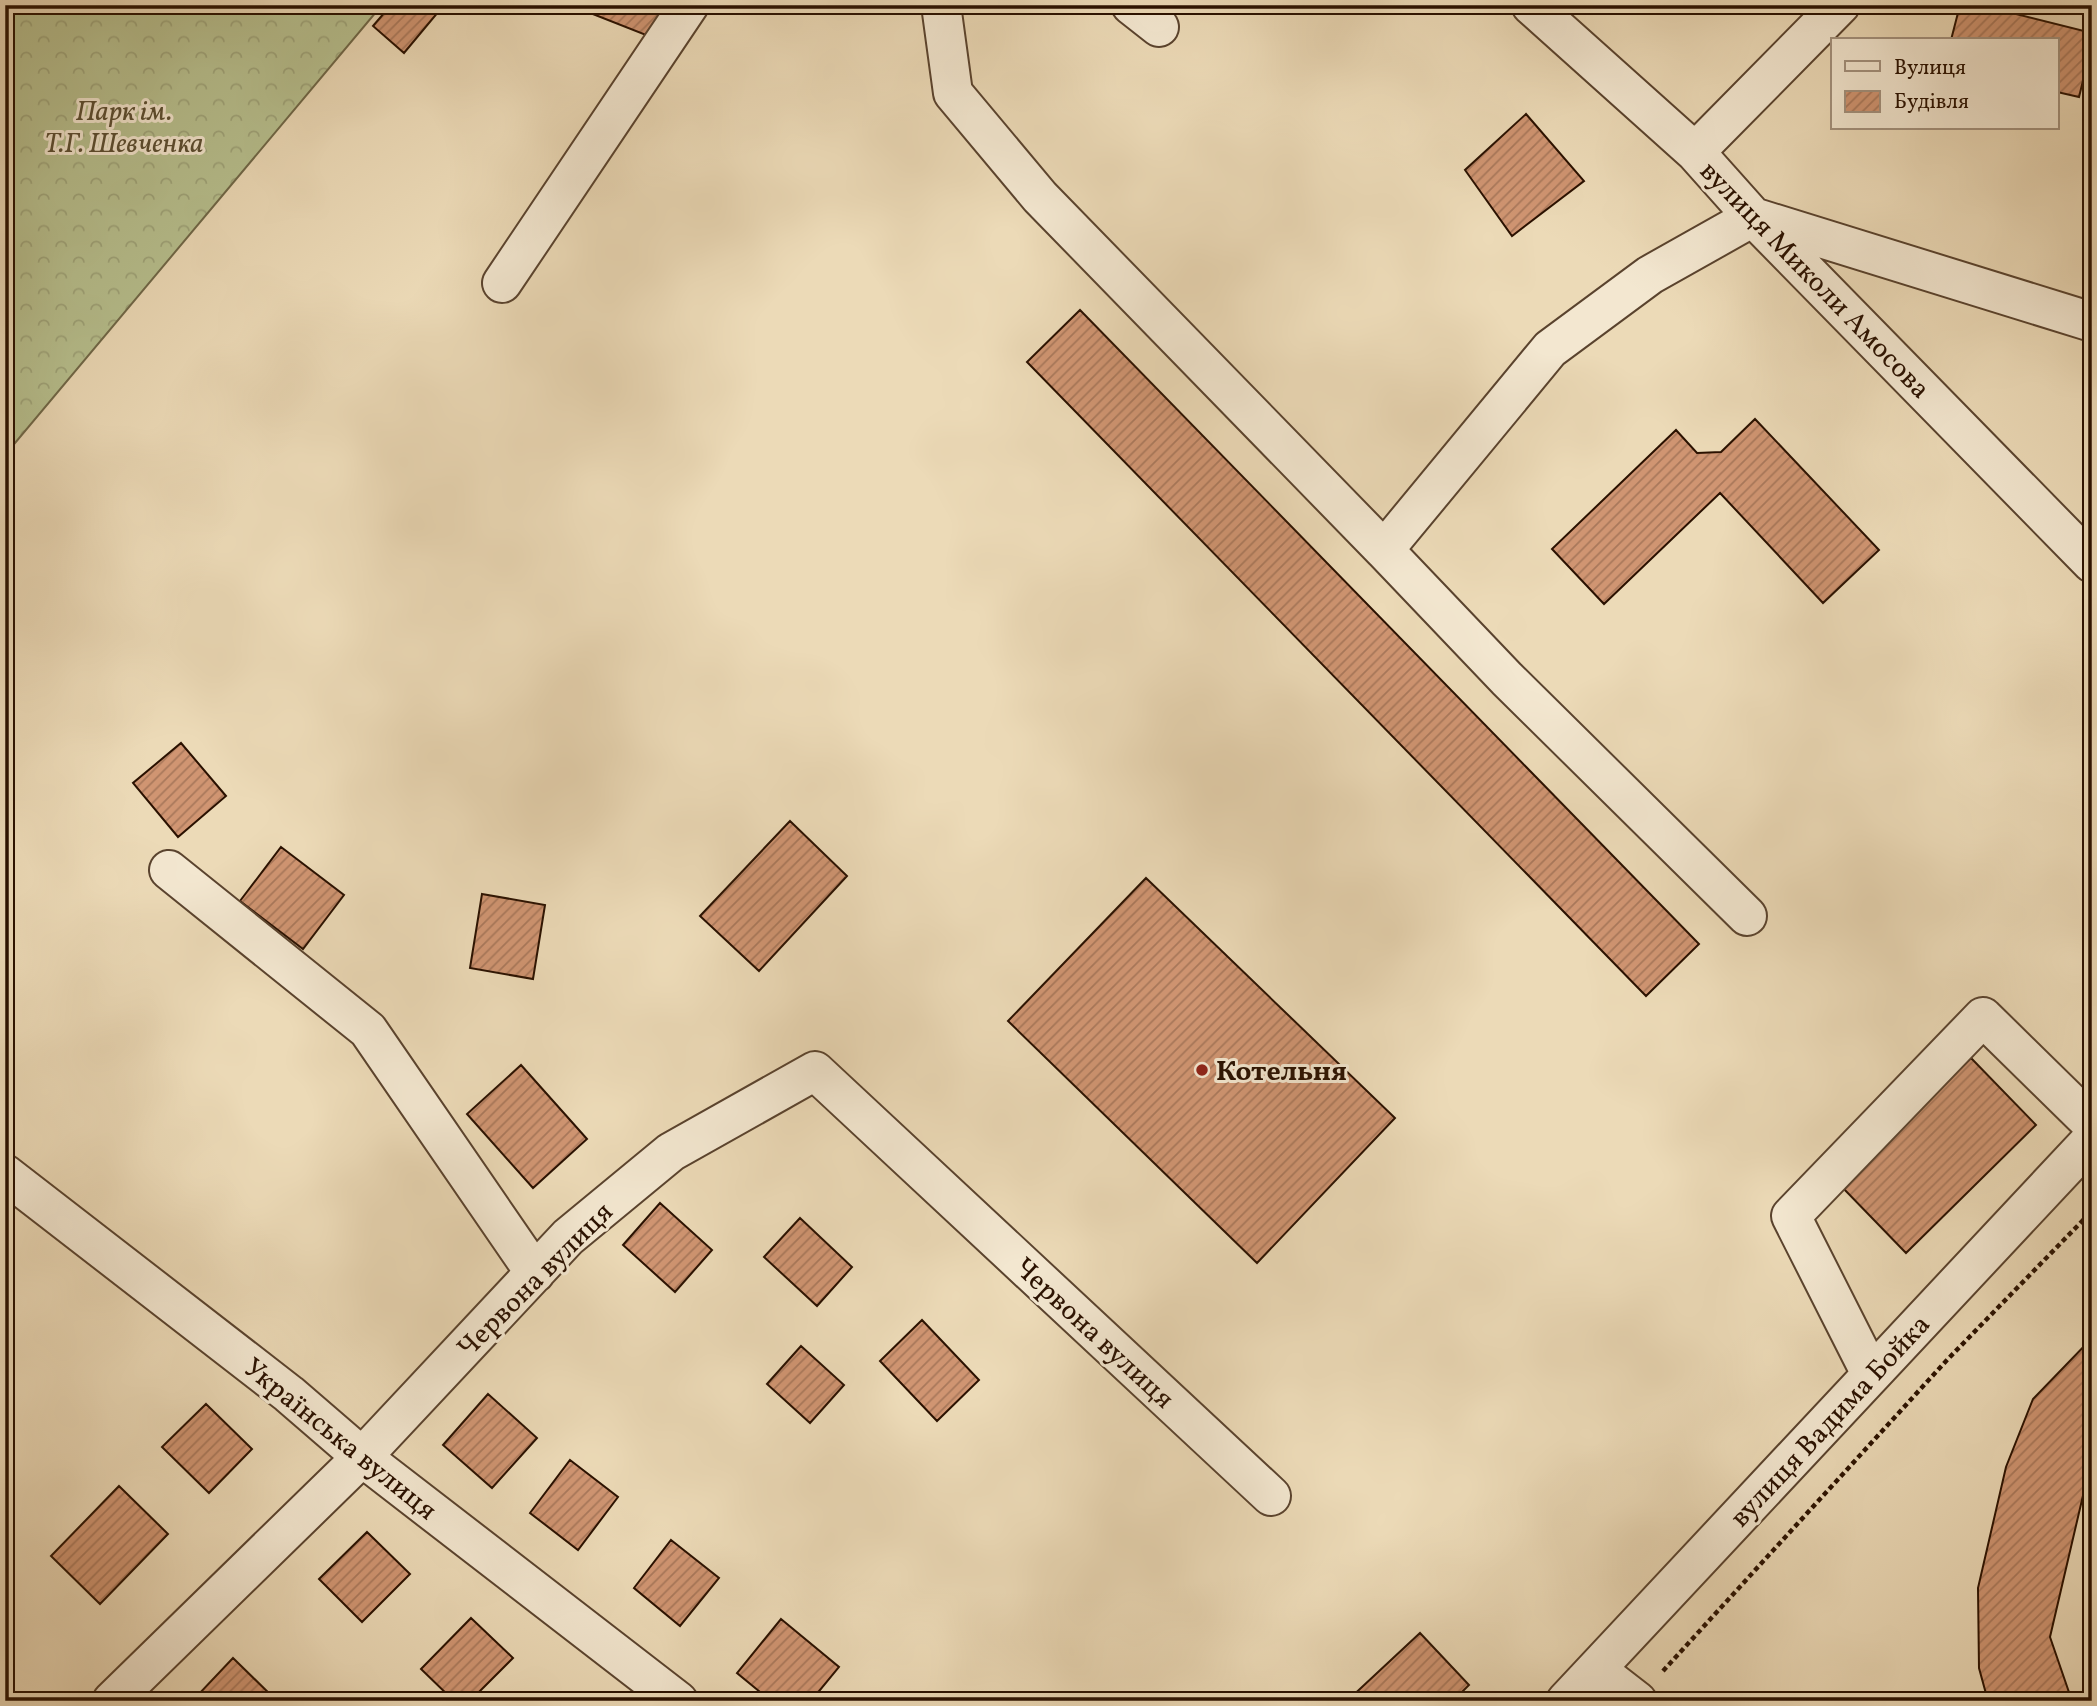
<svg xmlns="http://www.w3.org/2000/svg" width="2097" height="1706" font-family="Vollkorn,serif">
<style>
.forest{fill:url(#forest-crowns);stroke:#706848;stroke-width:2}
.building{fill:url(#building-hatch);stroke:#2a1100;stroke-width:2}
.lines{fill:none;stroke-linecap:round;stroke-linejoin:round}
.minor-casing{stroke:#5a432e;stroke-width:42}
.path{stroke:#2a1100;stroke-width:4.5;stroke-dasharray:5 3.5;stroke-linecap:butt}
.minor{stroke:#f3e7d0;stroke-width:38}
.poi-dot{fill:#8f2418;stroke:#f3e7d0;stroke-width:2.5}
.labels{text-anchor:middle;stroke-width:6;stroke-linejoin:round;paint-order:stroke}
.park-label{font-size:28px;font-style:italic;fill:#5b4e32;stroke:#f3e7d0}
.street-label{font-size:28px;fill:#2a1100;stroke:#f3e7d0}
.poi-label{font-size:28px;font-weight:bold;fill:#2a1100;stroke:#f3e7d0;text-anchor:start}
</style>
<defs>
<pattern id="forest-crowns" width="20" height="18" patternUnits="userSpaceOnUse" patternTransform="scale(1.75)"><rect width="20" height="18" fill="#b7c08f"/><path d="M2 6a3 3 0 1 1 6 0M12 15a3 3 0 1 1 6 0" fill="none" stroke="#9ea47a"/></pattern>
<pattern id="building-hatch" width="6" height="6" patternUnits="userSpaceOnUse" patternTransform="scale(1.75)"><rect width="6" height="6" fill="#d09572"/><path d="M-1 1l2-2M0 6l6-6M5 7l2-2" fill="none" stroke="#a9785b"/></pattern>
</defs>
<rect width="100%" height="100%" fill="#ecdab7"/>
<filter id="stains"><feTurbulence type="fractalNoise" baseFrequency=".00286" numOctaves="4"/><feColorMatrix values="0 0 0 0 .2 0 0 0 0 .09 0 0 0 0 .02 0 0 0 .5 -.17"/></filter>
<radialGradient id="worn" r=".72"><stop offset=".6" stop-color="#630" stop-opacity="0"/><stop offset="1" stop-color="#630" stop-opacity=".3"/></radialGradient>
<path class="forest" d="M5 5H382L5 455Z"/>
<path class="building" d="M391 5H444L404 53 373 26Z
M570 5H663L651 37Z
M1960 5H1980L2092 33V44L2079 97 2057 92V40H1951Z
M1526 114 1584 181 1512 236 1465 170Z
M1080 310 1699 944 1646 996 1027 362Z
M1755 419 1879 550 1823 603 1720 493 1604 604 1552 549 1676 430 1697 453 1721 452Z
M181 743 226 796 178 837 133 783Z
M790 821 847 876 759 971 700 916Z
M281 847 344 895 303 949 240 901Z
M1146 878 1395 1118 1257 1263 1008 1021Z
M482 894 545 905 533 979 470 968Z
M1971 1058 2036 1125 1906 1253 1841 1186Z
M521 1065 587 1139 533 1188 467 1114Z
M660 1203 712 1250 675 1292 623 1245Z
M800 1218 852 1267 817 1306 764 1257Z
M922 1320 979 1380 937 1421 880 1361Z
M2092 1338V1457L2050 1637 2072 1701H1988L1979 1668 1978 1588 2006 1467 2033 1399Z
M801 1346 844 1385 810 1423 767 1384Z
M488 1394 537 1438 492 1488 443 1445Z
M206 1404 252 1449 209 1493 162 1447Z
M570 1460 618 1497 578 1550 530 1513Z
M119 1486 168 1534 100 1604 51 1556Z
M367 1532 410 1574 362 1622 319 1579Z
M671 1540 719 1578 680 1626 634 1588Z
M471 1618 513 1658 470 1701H454L421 1669Z
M781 1619 839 1667 811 1701H771L737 1673Z
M1420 1633 1469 1685 1453 1701H1347Z
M233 1658 277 1701H199L196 1697Z"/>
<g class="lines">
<defs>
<path id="minor" d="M941 5 953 93 1040 197 1384 550
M1131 5 1159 27
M1531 5 1695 152 1753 217 2092 563
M1695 152 1840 5
M502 283 689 5
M169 870 368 1030 535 1273
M1747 916 1507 679 1384 550 1550 349 1650 275 1753 217 2092 322
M5 1174 289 1394 362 1457 678 1701
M1871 1374 1791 1216 1983 1017 2092 1124
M1597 1670 1637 1701
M112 1701 362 1457 568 1237 671 1152 815 1071 1271 1496
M1566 1701 2092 1139"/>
</defs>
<use href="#minor" class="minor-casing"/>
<path class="path" d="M1663 1671 1947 1360 2092 1211"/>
<use href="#minor" class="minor"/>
</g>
<circle class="poi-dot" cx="1202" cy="1070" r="7"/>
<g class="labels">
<g class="park-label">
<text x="124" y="120">Парк ім.<tspan x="124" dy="32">Т.Г. Шевченка</tspan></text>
</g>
<g class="street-label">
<text transform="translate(1816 279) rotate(46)" y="10">вулиця Миколи Амосова</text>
<text transform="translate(534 1279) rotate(-45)" y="10">Червона вулиця</text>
<text transform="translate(1095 1332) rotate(43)" y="10">Червона вулиця</text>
<text transform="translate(1829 1420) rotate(-47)" y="10">вулиця Вадима Бойка</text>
<text transform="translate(341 1438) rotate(39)" y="10">Українська вулиця</text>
</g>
<g class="poi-label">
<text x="1216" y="1080">Котельня</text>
</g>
</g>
<rect width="2097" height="1706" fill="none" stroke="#ecdab7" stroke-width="28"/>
<rect x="7" y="7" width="2083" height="1692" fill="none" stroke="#2a1100" stroke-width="3.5"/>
<rect x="14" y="14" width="2069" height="1678" fill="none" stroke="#2a1100" stroke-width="2"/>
<rect x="1831" y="38" width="228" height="91" fill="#f3e7d0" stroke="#a3917d" stroke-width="2"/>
<rect x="1845" y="61" width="35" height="10" fill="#f3e7d0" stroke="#a3917d" stroke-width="2"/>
<text x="1894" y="74" font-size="21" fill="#2a1100">Вулиця</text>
<rect x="1845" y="91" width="35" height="21" fill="url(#building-hatch)" stroke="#a3917d" stroke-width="2"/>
<text x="1894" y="108" font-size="21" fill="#2a1100">Будівля</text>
<rect width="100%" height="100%" filter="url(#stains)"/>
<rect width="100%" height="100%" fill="url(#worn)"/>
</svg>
